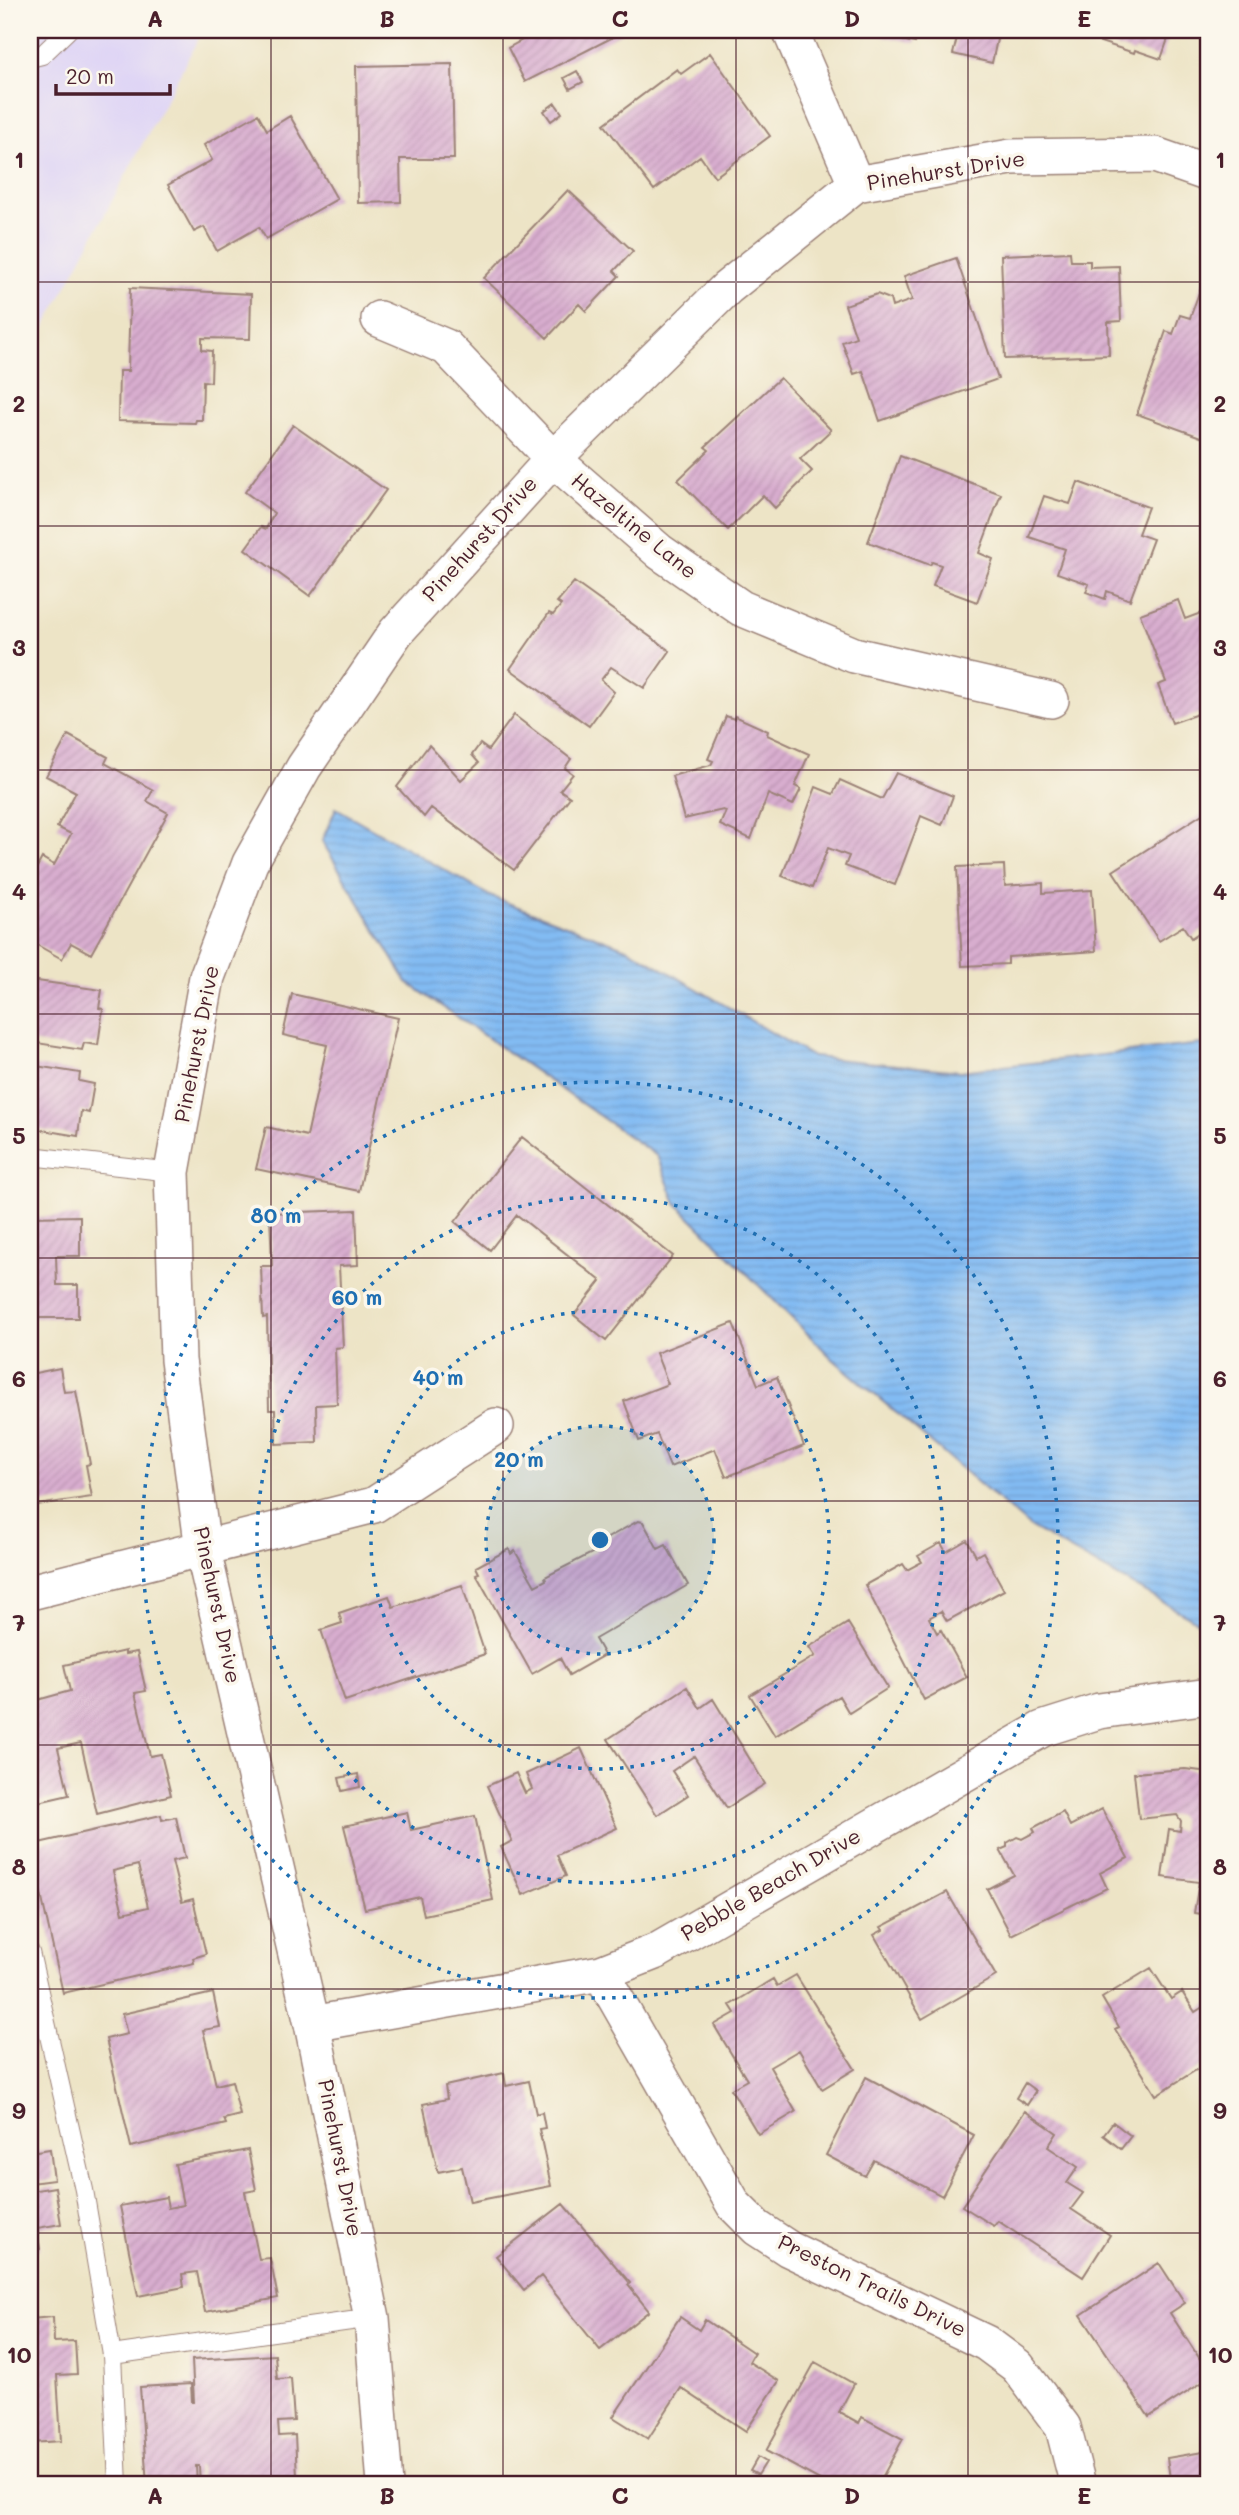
<svg xmlns="http://www.w3.org/2000/svg" width="1239" height="2515" font-family="Mali,sans-serif">
<style>
.built{fill:#dfd5f5}
.water{fill:url(#water-rules);stroke:#666d8f;stroke-width:2}
.building{fill:url(#building-hatch);fill-rule:evenodd}
.lines{fill:none;stroke-linecap:round;stroke-linejoin:round}
.service-casing{stroke:#9c8278;stroke-width:20}
.minor-casing{stroke:#9c8278;stroke-width:38}
.service{stroke:#fff;stroke-width:18}
.minor{stroke:#fff;stroke-width:35}
.grid{fill:none;stroke:#4a1f2b;stroke-width:2;stroke-opacity:0.55}
.ring{fill:none;stroke:#1f6fb2;stroke-width:3.5;stroke-dasharray:3.5 7}
.labels{text-anchor:middle;stroke-width:7;stroke-linejoin:round;paint-order:stroke}
.street-label{font-size:21px;fill:#4a1f2b;stroke:#fbf7ec}
.centre{fill:#1f6fb2;stroke:#fbf7ec;stroke-width:3.5}
.ring-label{font-size:21px;text-anchor:middle;font-weight:bold;fill:#1f6fb2;stroke:#fbf7ec;stroke-width:7;stroke-linejoin:round;paint-order:stroke}
.neatline{fill:none;stroke:#4a1f2b;stroke-width:2.5}
.grid-label{font-size:23px;text-anchor:middle;font-weight:bold;fill:#4a1f2b}
</style>
<defs>
<pattern id="water-rules" width="6" height="5" patternUnits="userSpaceOnUse" patternTransform="scale(1.75)"><rect width="6" height="5" fill="#82bbf3"/><path d="M0 2.5h6" fill="none" stroke="#72a0d0"/></pattern>
<pattern id="building-hatch" width="6" height="6" patternUnits="userSpaceOnUse" patternTransform="scale(1.75)"><rect width="6" height="6" fill="#d8adcf"/><path d="M-1 1l2-2M0 6l6-6M5 7l2-2" fill="none" stroke="#bb94b2"/></pattern>
</defs>
<rect width="100%" height="100%" fill="#fbf7ec"/>
<filter id="ink" filterUnits="userSpaceOnUse"><feTurbulence type="fractalNoise" baseFrequency=".0143" numOctaves="2"/><feDisplacementMap in="SourceGraphic" scale="14" xChannelSelector="R" yChannelSelector="G"/><feConvolveMatrix kernelMatrix="1 2 1 2 8 2 1 2 1" color-interpolation-filters="sRGB"/></filter>
<filter id="wash" filterUnits="userSpaceOnUse"><feTurbulence type="fractalNoise" baseFrequency=".00686" numOctaves="4" result="noise"/><feDisplacementMap in="SourceGraphic" scale="28" xChannelSelector="R" yChannelSelector="G"/><feGaussianBlur stdDeviation="1.57" result="paint"/><feColorMatrix in="noise" values="0 0 0 0 0 0 0 0 0 0 0 0 0 0 0 0 0 1.4 0 .05"/><feComposite in="paint" operator="in"/></filter>
<g filter="url(#wash)">
<rect width="100%" height="100%" fill="#ede4c6"/>
<path class="built" d="M30 30H203L30 355Z"/>
<path class="water" d="M336 808 492 897 629 949 813 1057 960 1071 1209 1043V1628L1031 1528 833 1359 676 1203 657 1156 407 982 322 841Z"/>
<g id="blocks">
<path class="building" d="M519 30H627L525 82 508 48 524 39Z
M871 30H919L915 43 870 33Z
M959 30H999L992 63 953 54Z
M1073 30H1171L1161 59 1135 50 1134 53 1073 33Z
M1204 30H1209V39L1202 36Z
M710 53 770 136 715 177 700 156 654 190 604 124 677 69 681 74Z
M452 64 454 159H400L401 202 358 203 356 66Z
M577 71 583 82 570 89 564 78Z
M555 103 562 113 551 121 544 111Z
M258 114 267 130 290 116 337 199 266 239 259 227 217 251 204 227 194 232 168 185 212 160 204 145Z
M568 190 633 251 614 271 619 276 586 311 579 304 547 338 484 278Z
M1070 252 1071 261H1090V267L1119 266 1121 321 1108 322 1109 355 1005 359 1001 255Z
M956 258 998 379 880 421 863 371 854 374 842 342 856 337 845 305 877 294 890 299 892 307 912 300 904 276Z
M1202 284 1209 287V440L1137 414 1166 331 1173 334 1180 315 1190 318Z
M130 288 251 294 250 339 202 338V350L212 351 211 382 203 381 202 420H196L195 423 118 421 119 371H128Z
M780 378 831 430 800 459 812 471 775 508 763 495 728 530 678 480 709 450 705 447Z
M293 425 386 490 310 596 245 549 261 527 266 529 274 513 245 492Z
M900 456 1001 494 979 553 993 559 977 602 933 586 941 565 932 562 930 565 868 542Z
M1078 482 1148 507 1138 534 1153 539 1130 600 1107 591 1105 599 1086 592 1089 584 1057 573 1065 549 1029 537 1044 496 1070 504Z
M574 582 670 651 644 688 611 667 601 680 614 692 589 726 510 669 549 613 553 615 561 605 557 602Z
M1178 600 1185 619 1209 610V710L1172 723 1158 685 1166 682 1140 614Z
M514 715 571 759 565 768 573 774 560 790 570 797 514 870 431 808 424 817 397 787 429 745 461 780 479 763 472 755 480 744 488 750Z
M726 716 734 719 735 716 768 731 767 735 809 754 795 786 801 789 793 805 768 794 751 839 720 825 726 811 723 810 684 819 672 776 711 765 713 761 708 759Z
M68 735 108 757 105 763 153 790 147 801 168 813 91 954 71 943 62 959 30 941V880L42 858 54 865 71 834 57 827 76 792 46 776Z
M896 773 953 796 942 825 921 816 895 885 845 866 849 856 828 848 812 888 782 876 816 787 833 794 840 780 882 799Z
M1207 811 1209 926 1191 938 1183 926 1159 941 1113 871Z
M1004 865 1005 886 1043 883V893L1092 890 1096 951 1008 957V964L962 966 957 867Z
M30 980 102 990 99 1008 103 1009 98 1045 84 1043 82 1050 30 1042Z
M292 994 398 1018 359 1191 256 1169 266 1127 307 1136 327 1045 283 1035Z
M30 1065 80 1073 79 1081 94 1084 89 1113 81 1111 78 1136 30 1128Z
M522 1137 673 1256 606 1341 574 1315 601 1281 517 1215 490 1250 455 1222Z
M356 1210 358 1265 339 1266 343 1347 335 1348 337 1404 316 1405 317 1442 276 1444 275 1410H269L267 1317 263 1318 261 1266H272L270 1213Z
M80 1216V1256H56L57 1285H78V1318H30V1217Z
M733 1323 758 1385 777 1377 804 1446 726 1477 715 1449 670 1467 657 1434 639 1441 624 1401 668 1384 656 1353Z
M60 1368 64 1392 76 1391 90 1464 86 1465 92 1497 30 1506V1374Z
M638 1521 643 1522 658 1549 666 1545 688 1585 595 1639 604 1655 569 1675 560 1658 532 1674 476 1574 479 1573 476 1567 509 1549 511 1554 515 1551 535 1586 546 1580 545 1577 596 1551 595 1545Z
M967 1540 976 1556 983 1552 1004 1590 947 1621 941 1611 929 1618 937 1633 941 1630 967 1677 924 1700 865 1585 903 1564 907 1570 922 1562 918 1556 941 1543 946 1552Z
M462 1585 485 1654 345 1701 321 1630 342 1623 339 1613 389 1596 393 1607Z
M848 1623 888 1688 849 1713 839 1696 775 1736 750 1695 815 1656 809 1647Z
M125 1651V1654L137 1652 146 1691 135 1693 150 1756 161 1754 171 1795 97 1814 81 1743 58 1748 69 1795 30 1804V1702L70 1691 64 1665Z
M687 1687 700 1708 713 1699 765 1784 727 1808 694 1756 672 1771 688 1795 657 1815 608 1739Z
M581 1748 617 1828 557 1855 566 1876 523 1895 501 1847 512 1841 487 1786 516 1773 525 1793 532 1789 526 1774Z
M1185 1769 1209 1772V1915L1194 1913 1199 1882 1162 1877 1169 1829 1180 1831 1181 1821 1177 1815 1139 1819 1134 1773Z
M358 1774 360 1787 342 1791 339 1778Z
M1102 1809 1128 1858 1100 1873 1107 1888 1011 1935 987 1889 1014 1875 1000 1850 1007 1847V1843L1017 1837 1022 1839 1035 1832 1033 1828 1063 1812 1070 1826Z
M407 1812 411 1830 475 1816 493 1900 424 1915 420 1897 365 1909 344 1826Z
M161 1815 162 1820 176 1817 185 1858 172 1861 182 1902 193 1899 206 1954 193 1958 194 1963 63 1993 30 1845ZM138 1865 148 1907 123 1913 113 1871Z
M947 1892 996 1976 922 2019 874 1935 883 1930 881 1927Z
M1151 1968 1171 1999 1182 1992 1195 2012 1209 2003V2062L1156 2095 1115 2029 1119 2027 1102 1998Z
M796 1975 855 2069 822 2089 799 2050 770 2067 796 2112 758 2134 731 2089 747 2080 714 2025 735 2013 730 2005 773 1979 777 1986Z
M213 1993 220 2027 203 2030 216 2085 232 2081 240 2115 224 2119 226 2124 131 2147 106 2039 127 2034 122 2014Z
M504 2073 506 2086 529 2081 536 2114 542 2112 545 2128 539 2129 551 2186 470 2202 462 2167 438 2172 423 2104 447 2099 445 2086Z
M866 2077 974 2135 942 2196 874 2160 865 2176 826 2155Z
M1025 2083 1036 2091 1027 2105 1016 2098Z
M1025 2111 1057 2133 1048 2147 1078 2167 1067 2183 1083 2193 1071 2209 1110 2235 1083 2277 998 2221 994 2226 962 2206Z
M1113 2122 1131 2136 1121 2149 1103 2135Z
M50 2149 54 2180 30 2183V2152Z
M248 2150 256 2190 245 2192 259 2259 270 2258 278 2298 205 2312 197 2272 182 2274 184 2287 138 2296 120 2206 166 2197 168 2208 183 2205 175 2164Z
M55 2187 61 2224 37 2228 40 2249 30 2250V2191Z
M563 2204 630 2283 628 2285 649 2311 600 2350 541 2276 524 2290 496 2256Z
M1159 2263 1185 2303 1170 2313 1209 2373V2378L1149 2417 1081 2315Z
M53 2317 54 2342 75 2341 77 2374 57 2375 61 2441 30 2443V2319Z
M680 2317 699 2330 705 2320 754 2353 749 2362 779 2381 746 2431 681 2388 648 2439 613 2417Z
M275 2355 277 2379 291 2378 294 2421 278 2422 279 2436 295 2435 297 2477 283 2478 284 2485H200L199 2466H196L197 2485H147L140 2387 191 2384 192 2402H194L192 2360Z
M815 2362 854 2384 839 2412 859 2423 862 2417 903 2439 878 2485H829L766 2451Z
M1209 2451V2485H1171L1167 2458Z
M758 2457 766 2462 758 2475 750 2471Z"/>
</g>
</g>
<g filter="url(#ink)">
<use href="#blocks" fill-opacity="0" stroke="#9c8278" stroke-width="2"/>
<g class="lines">
<defs>
<path id="service" d="M30 58 42 55 68 30
M30 710V709
M30 1156 172 1172
M30 1952 84 2190 112 2355 118 2485
M112 2355 372 2318"/>
<path id="minor" d="M790 30 856 184
M379 319 446 347 553 459 660 552 741 608 854 655 1051 700
M30 1592 374 1505 496 1426
M601 1973 734 2205 757 2228 789 2249 986 2343 1017 2366 1063 2427 1078 2485
M312 2024 601 1973 657 1951 1042 1729 1099 1711 1209 1696
M385 2485 372 2318 312 2024 203 1550 178 1360 172 1172 207 977 250 863 304 767 396 632 553 459 727 288 856 184 1011 157 1155 155 1209 174"/>
</defs>
<use href="#service" class="service-casing"/>
<use href="#minor" class="minor-casing"/>
<use href="#service" class="service"/>
<use href="#minor" class="minor"/>
</g>
</g>
<path class="grid" d="M271 30V2485M503 30V2485M736 30V2485M968 30V2485M30 282H1209M30 526H1209M30 770H1209M30 1014H1209M30 1258H1209M30 1501H1209M30 1745H1209M30 1989H1209M30 2233H1209"/>
<circle cx="600" cy="1540" r="114" fill="#1f6fb2" fill-opacity=".12"/>
<g class="ring">
<circle cx="600" cy="1540" r="114"/>
<circle cx="600" cy="1540" r="229"/>
<circle cx="600" cy="1540" r="343"/>
<circle cx="600" cy="1540" r="458"/>
</g>
<g class="labels">
<g class="street-label">
<text transform="translate(946 171) rotate(-9)" y="7">Pinehurst Drive</text>
<text transform="translate(634 526) rotate(39)" y="7">Hazeltine Lane</text>
<text transform="translate(480 539) rotate(-48)" y="7">Pinehurst Drive</text>
<text transform="translate(197 1044) rotate(-79)" y="7">Pinehurst Drive</text>
<text transform="translate(217 1605) rotate(78)" y="7">Pinehurst Drive</text>
<text transform="translate(771 1885) rotate(-30)" y="7">Pebble Beach Drive</text>
<text transform="translate(340 2158) rotate(79)" y="7">Pinehurst Drive</text>
<text transform="translate(872 2286) rotate(26)" y="7">Preston Trails Drive</text>
</g>
</g>
<circle cx="600" cy="1540" r="10" class="centre"/>
<g class="ring-label">
<text x="276" y="1223">80 m</text>
<text x="357" y="1305">60 m</text>
<text x="438" y="1385">40 m</text>
<text x="519" y="1467">20 m</text>
</g>
<rect width="1239" height="2515" fill="none" stroke="#fbf7ec" stroke-width="77"/>
<path d="M56 84v10h114v-10" fill="none" stroke="#4a1f2b" stroke-width="3.5"/>
<text x="66" y="84" font-size="21" fill="#4a1f2b" stroke="#fbf7ec" stroke-width="5" paint-order="stroke">20 m</text>
<rect x="38" y="38" width="1162" height="2438" class="neatline"/>
<g class="grid-label">
<text x="155" y="27">A</text>
<text x="387" y="27">B</text>
<text x="620" y="27">C</text>
<text x="852" y="27">D</text>
<text x="1084" y="27">E</text>
<text x="19" y="168">1</text>
<text x="1220" y="168">1</text>
<text x="19" y="412">2</text>
<text x="1220" y="412">2</text>
<text x="19" y="656">3</text>
<text x="1220" y="656">3</text>
<text x="19" y="900">4</text>
<text x="1220" y="900">4</text>
<text x="19" y="1144">5</text>
<text x="1220" y="1144">5</text>
<text x="19" y="1387">6</text>
<text x="1220" y="1387">6</text>
<text x="19" y="1631">7</text>
<text x="1220" y="1631">7</text>
<text x="19" y="1875">8</text>
<text x="1220" y="1875">8</text>
<text x="19" y="2119">9</text>
<text x="1220" y="2119">9</text>
<text x="19" y="2363">10</text>
<text x="1220" y="2363">10</text>
<text x="155" y="2504">A</text>
<text x="387" y="2504">B</text>
<text x="620" y="2504">C</text>
<text x="852" y="2504">D</text>
<text x="1084" y="2504">E</text>
</g>
</svg>
